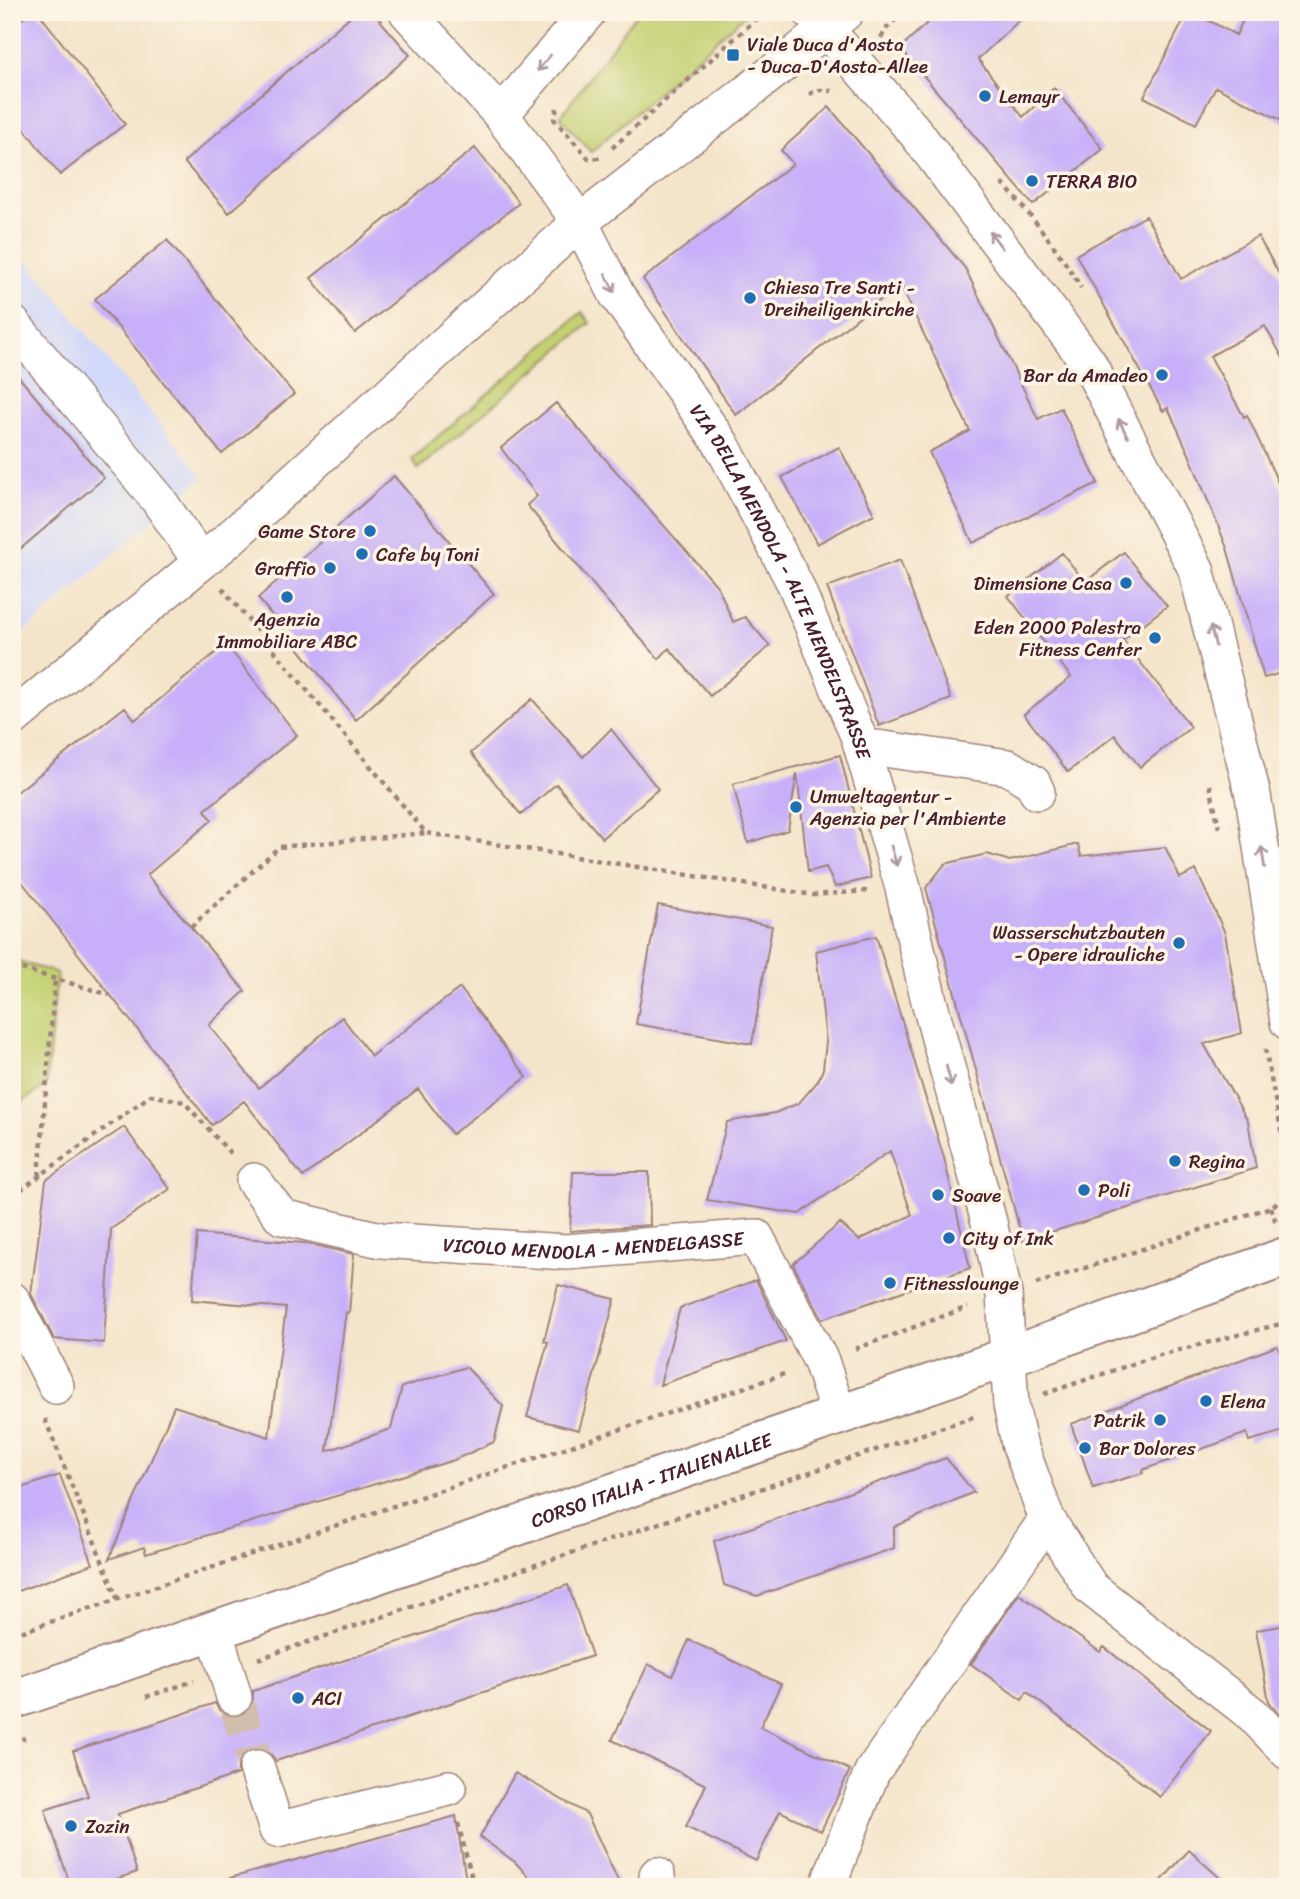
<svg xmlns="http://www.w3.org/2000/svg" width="1300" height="1899" font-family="Sriracha,sans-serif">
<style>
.built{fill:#d3d9f9}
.green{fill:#c4d173;stroke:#87784f;stroke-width:2}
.building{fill:#c7b0f9}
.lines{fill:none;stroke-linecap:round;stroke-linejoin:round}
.minor-tunnel{stroke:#d2bdaa;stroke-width:35;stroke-dasharray:35 18;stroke-linecap:butt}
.minor-casing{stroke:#9f827a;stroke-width:38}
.major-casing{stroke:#9f827a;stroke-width:42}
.path{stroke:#9f827a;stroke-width:4.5;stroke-dasharray:5 5;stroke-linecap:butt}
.minor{stroke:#fff;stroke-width:35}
.major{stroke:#fff;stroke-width:38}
.oneway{stroke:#ae9aa0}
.poi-dot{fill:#1f6fb2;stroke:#fcf5e5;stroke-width:2.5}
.labels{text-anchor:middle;stroke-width:7;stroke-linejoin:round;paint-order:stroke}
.poi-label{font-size:19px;fill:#4a1f2b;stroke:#fcf5e5;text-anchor:start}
.street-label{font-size:19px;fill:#4a1f2b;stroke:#fcf5e5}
</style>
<rect width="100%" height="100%" fill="#fcf5e5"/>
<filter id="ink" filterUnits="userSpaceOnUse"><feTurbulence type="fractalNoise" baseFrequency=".0143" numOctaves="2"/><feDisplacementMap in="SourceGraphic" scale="14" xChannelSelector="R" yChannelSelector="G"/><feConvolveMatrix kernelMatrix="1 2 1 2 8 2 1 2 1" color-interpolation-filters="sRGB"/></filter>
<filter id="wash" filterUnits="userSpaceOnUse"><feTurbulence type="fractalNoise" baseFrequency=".00686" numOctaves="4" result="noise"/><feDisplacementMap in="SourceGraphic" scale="28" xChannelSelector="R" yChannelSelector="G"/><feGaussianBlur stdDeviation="1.57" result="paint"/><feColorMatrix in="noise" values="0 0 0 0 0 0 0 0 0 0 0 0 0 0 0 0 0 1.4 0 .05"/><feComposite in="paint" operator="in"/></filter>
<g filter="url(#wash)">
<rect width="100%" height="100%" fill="#f4e5ca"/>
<path class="built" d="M12 242 203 477 12 642Z"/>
<path class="green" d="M638 12H748L591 152 560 117Z
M582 312 590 323 418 469 412 459Z
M12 960 57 973 46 1086 12 1108Z"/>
<g id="blocks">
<path class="building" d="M31 12H38L125 124 60 175 12 113V27Z
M355 12H373L410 55 229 213 184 162Z
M939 12H1028L978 59 1023 117 1054 88 1103 149 1033 205 900 48Z
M1188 12H1193L1236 35 1247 12H1288V124L1216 87 1196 124 1144 97Z
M829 107 965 268 1038 419 1061 408 1098 483 973 543 929 452 970 431 900 284 736 415 643 279 793 164 781 150Z
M475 148 519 203 355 333 311 278Z
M1146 216 1181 279 1258 236 1288 290V367L1265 326 1210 356 1244 417 1247 415 1288 504V671L1264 678 1227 548 1189 454 1168 408 1163 411 1076 255Z
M167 240 294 394 222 454 95 299Z
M12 369 104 478 12 556Z
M556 403 718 587 733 622 745 617 770 646 710 696 669 648 659 659 605 599 527 505 537 496 501 448Z
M839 447 874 514 817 544 782 477Z
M394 476 494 594 356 720 258 598Z
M1124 552 1167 606 1123 640 1191 727 1140 767 1115 735 1068 772 1024 714 1071 677 1008 596 1062 553 1085 582Z
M900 560 951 699 879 726 827 587Z
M226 644 297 735 205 810 212 820 147 875 245 991 209 1025 259 1088 342 1017 371 1056 460 988 527 1077 452 1134 418 1089 303 1177 244 1101 212 1125 12 869V796L125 707 135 720Z
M532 699 583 757 611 729 658 789 602 838 556 784 521 815 471 753Z
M840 755 871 878 835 887 826 867 808 872 797 773 788 830 748 843 733 784Z
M1078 844 1081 856 1165 847 1180 878 1196 870 1225 933 1242 1033 1204 1044 1248 1121 1256 1168 1023 1241 926 888 945 864 987 854 1010 861Z
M658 905 772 926 752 1044 636 1024Z
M876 936 944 1158 970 1268 822 1319 793 1264 840 1223 859 1240 912 1215 890 1151 799 1214 707 1200 727 1122 775 1113 799 1103 818 1081 823 1069 826 1042 816 951Z
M124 1127 170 1189 111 1229 104 1343 54 1339 31 1294 46 1180Z
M573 1172H649L650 1225 570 1231Z
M197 1234 304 1243 354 1254 349 1313 346 1312 327 1451 391 1429 402 1387 466 1367 503 1406 494 1442 454 1460 146 1554 144 1547 109 1559 174 1406 269 1437 286 1308 192 1300Z
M756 1280 786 1341 660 1385 680 1308Z
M558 1285 615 1299 579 1430 527 1417 548 1342 544 1341Z
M1277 1346 1288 1366V1430L1249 1441 1247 1433 1142 1470 1143 1473 1093 1488 1071 1424Z
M946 1458 974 1492 894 1527V1548L757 1596 724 1585 714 1541Z
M60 1475 93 1564 12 1593V1491Z
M568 1585 592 1656 276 1761 271 1754 262 1749H250L242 1755 238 1763V1774L118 1814 137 1872 93 1887H71L45 1810 88 1796 73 1751 215 1703 220 1711 229 1716H240L248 1711 253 1702V1691Z
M1019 1594 1100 1652 1104 1647 1211 1731 1160 1797 1027 1692 1022 1700 971 1664Z
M1288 1625V1722H1287L1269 1702 1256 1630Z
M689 1640 781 1684 760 1727 850 1770 821 1831 780 1811 756 1861 686 1827 706 1785 612 1740 648 1664 672 1676Z
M515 1773 587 1814 621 1887H538L515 1862 480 1837Z
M456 1816 467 1887H231L230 1878Z
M1189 1850 1230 1887H1156Z"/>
</g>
</g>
<g filter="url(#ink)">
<use href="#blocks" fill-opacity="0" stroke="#9f827a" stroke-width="2"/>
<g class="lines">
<path class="minor-tunnel" d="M234 1697 257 1768"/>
<defs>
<g id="minor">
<path id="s1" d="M407 12 501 115 580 222 617 295 722 445 795 584 859 738 903 888 929 1001 989 1222 1004 1294 1011 1405 1019 1443 1047 1519 1091 1588 1253 1715 1288 1752"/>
<path d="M811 12 916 133 1088 362 1196 569 1253 795 1288 1022"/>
<path d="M501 115 588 12"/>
<path d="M12 323 157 498 201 562"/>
<path d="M12 719 228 540 580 222 781 66 846 12"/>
<path d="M863 751 877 748 1008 767 1033 783 1037 792"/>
<path id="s2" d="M254 1181 282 1217 381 1240 566 1252 756 1237 821 1361 839 1416"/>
<path d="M12 1300 56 1386"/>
<path d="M214 1629 234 1697"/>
<path d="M257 1768 277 1830 449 1788"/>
<path d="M657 1875 658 1887"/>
<path d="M830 1880 872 1772 1047 1519"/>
</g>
<g id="major">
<path id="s3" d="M12 1700 1008 1357 1288 1256"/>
</g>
</defs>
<use href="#minor" class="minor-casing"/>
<use href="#major" class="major-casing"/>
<path class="path" d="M881 38 887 28 903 12
M809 94 819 90 832 91
M557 108 554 119 589 159 598 158 602 156
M612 148 764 12
M1002 183C1032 216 1058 249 1081 288
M222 588 426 833 813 895 867 891
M1210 785 1219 828
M191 927 279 847 426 833
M12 966 110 995
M1265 1049 1286 1154
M39 1176 55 978
M12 1196 151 1095 184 1102 231 1154
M1271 1207 1276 1223
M1036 1284 1271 1207 1284 1197 1288 1188
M855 1349 968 1307
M1044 1394 1156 1356 1288 1322
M45 1419 118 1600
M12 1635 787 1373
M258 1659 976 1416
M146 1697 194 1681
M12 1742 25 1738
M458 1823 474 1887"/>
<use href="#minor" class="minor"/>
<use href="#major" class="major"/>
</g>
<defs><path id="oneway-shaft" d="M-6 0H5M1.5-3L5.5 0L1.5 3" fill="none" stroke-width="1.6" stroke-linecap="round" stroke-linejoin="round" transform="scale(1.75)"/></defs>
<g class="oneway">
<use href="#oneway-shaft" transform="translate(544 63) rotate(130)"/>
<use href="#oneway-shaft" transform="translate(996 240) rotate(-127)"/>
<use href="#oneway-shaft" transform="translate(610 283) rotate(64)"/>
<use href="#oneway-shaft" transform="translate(1123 428) rotate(-117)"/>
<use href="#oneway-shaft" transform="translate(1213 636) rotate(-104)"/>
<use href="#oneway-shaft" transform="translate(894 856) rotate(74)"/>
<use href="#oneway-shaft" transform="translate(1263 857) rotate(-99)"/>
<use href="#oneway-shaft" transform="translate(949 1076) rotate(75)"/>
</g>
</g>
<g class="poi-dot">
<rect x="726" y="48" width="14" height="14" rx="3.5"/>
<circle cx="985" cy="96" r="7"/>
<circle cx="1032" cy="181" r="7"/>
<circle cx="750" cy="298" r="7"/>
<circle cx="1162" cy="375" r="7"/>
<circle cx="370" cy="531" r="7"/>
<circle cx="362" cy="554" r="7"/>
<circle cx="330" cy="568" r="7"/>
<circle cx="1126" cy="583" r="7"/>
<circle cx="287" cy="597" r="7"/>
<circle cx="1155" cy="638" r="7"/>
<circle cx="796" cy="807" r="7"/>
<circle cx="1179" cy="943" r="7"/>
<circle cx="1175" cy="1161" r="7"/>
<circle cx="1084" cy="1190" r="7"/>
<circle cx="938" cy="1195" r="7"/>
<circle cx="949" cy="1238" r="7"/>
<circle cx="890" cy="1283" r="7"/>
<circle cx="1206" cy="1401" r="7"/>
<circle cx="1160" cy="1420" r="7"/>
<circle cx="1085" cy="1448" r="7"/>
<circle cx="298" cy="1698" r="7"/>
<circle cx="71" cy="1826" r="7"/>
</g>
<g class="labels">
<g class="poi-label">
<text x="747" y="51">Viale Duca d'Aosta<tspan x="747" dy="22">- Duca-D'Aosta-Allee</tspan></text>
<text x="999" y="103">Lemayr</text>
<text x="1046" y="188">TERRA BIO</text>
<text x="764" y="294">Chiesa Tre Santi -<tspan x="764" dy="22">Dreiheiligenkirche</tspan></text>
<text x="1148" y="382" text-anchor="end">Bar da Amadeo</text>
<text x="356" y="538" text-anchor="end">Game Store</text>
<text x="376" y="561">Cafe by Toni</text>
<text x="316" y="575" text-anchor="end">Graffio</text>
<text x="1112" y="590" text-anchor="end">Dimensione Casa</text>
<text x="287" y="626" text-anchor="middle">Agenzia<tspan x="287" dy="22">Immobiliare ABC</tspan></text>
<text x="1141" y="634" text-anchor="end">Eden 2000 Palestra<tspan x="1141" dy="22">Fitness Center</tspan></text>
<text x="810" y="803">Umweltagentur -<tspan x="810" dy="22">Agenzia per l'Ambiente</tspan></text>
<text x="1165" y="939" text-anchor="end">Wasserschutzbauten<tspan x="1165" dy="22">- Opere idrauliche</tspan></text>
<text x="1189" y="1168">Regina</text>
<text x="1098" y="1197">Poli</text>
<text x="952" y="1202">Soave</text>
<text x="963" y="1245">City of Ink</text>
<text x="904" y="1290">Fitnesslounge</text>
<text x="1220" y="1408">Elena</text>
<text x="1146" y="1427" text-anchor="end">Patrik</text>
<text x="1099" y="1455">Bar Dolores</text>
<text x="312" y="1705">ACI</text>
<text x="85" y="1833">Zozin</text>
</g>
<g class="street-label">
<text dy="7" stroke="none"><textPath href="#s1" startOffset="686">VIA DELLA MENDOLA - ALTE MENDELSTRASSE</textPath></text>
<text dy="7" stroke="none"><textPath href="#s2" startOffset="360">VICOLO MENDOLA - MENDELGASSE</textPath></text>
<text dy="7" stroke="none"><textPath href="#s3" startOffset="676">CORSO ITALIA - ITALIENALLEE</textPath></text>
</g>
</g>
<rect width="1300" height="1899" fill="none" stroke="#fcf5e5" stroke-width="42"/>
</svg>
